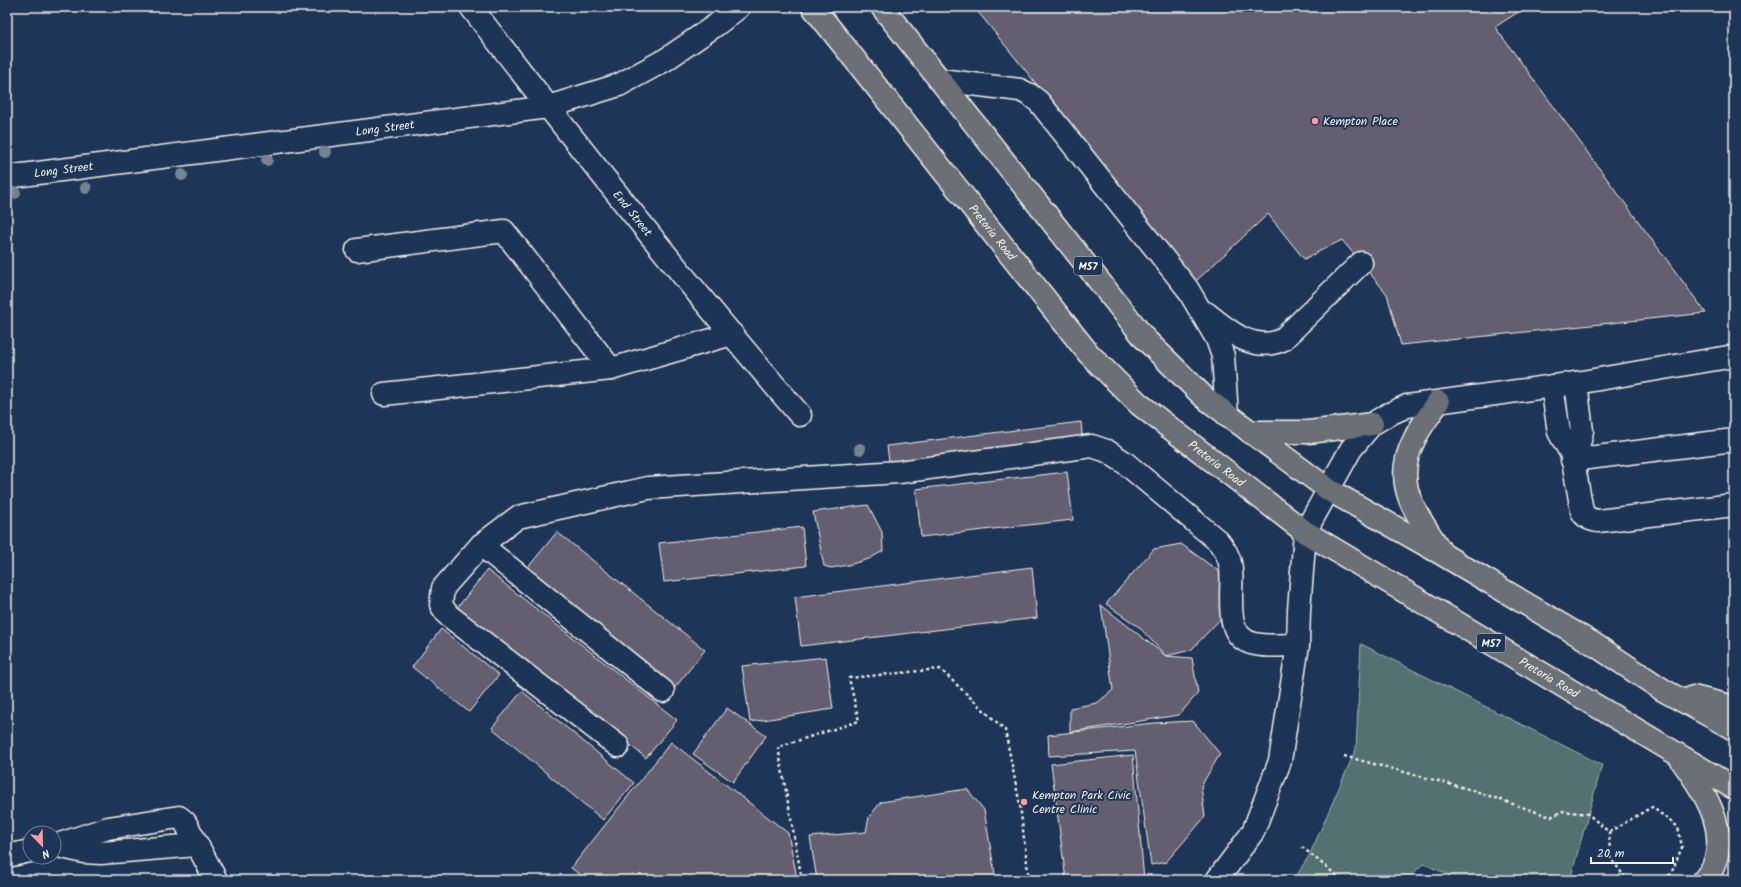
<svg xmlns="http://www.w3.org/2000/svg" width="1741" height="887" font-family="Kalam,sans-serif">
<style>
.green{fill:#527170;stroke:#a3b1ac}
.building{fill:#635e70;stroke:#f4f1e8}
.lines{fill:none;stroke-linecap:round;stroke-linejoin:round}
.minor-casing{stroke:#f4f1e8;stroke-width:25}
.major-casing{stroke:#f4f1e8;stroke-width:25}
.path{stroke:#f4f1e8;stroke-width:2.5;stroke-dasharray:3 3;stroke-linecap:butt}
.minor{stroke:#1d3557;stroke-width:22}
.major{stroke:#6a7074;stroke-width:22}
.tree{fill:#748490}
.poi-dot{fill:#ff9aa2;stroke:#1d3557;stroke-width:1.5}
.labels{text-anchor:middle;stroke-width:4;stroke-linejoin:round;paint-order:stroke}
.shield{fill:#1d3557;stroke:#b4b9bc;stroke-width:1}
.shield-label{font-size:11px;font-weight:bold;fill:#f4f1e8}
.poi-label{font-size:12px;fill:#f4f1e8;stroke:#1d3557;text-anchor:start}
.street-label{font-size:12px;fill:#f4f1e8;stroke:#1d3557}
</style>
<rect width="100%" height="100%" fill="#1d3557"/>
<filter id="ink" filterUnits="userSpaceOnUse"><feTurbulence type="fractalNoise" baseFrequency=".025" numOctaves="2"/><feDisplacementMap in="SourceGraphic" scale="8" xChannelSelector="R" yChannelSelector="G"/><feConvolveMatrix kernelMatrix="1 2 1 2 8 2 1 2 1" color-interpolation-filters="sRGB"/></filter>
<g filter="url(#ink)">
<path class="green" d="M1361 644 1602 765 1570 880H1463L1423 864 1406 880H1294L1310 854 1356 749Z"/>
<path class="building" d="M974 7H1526L1495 27 1706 313 1401 345 1387 294 1342 240 1304 259 1268 214 1196 281Z
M1081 422 1083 444 890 468 887 446Z
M1067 472 1073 520 921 537 916 489Z
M868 505 882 532 883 551 869 559 848 565 831 568 824 566 813 512Z
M802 527 806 566 664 582 659 543Z
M557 532 705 650 674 689 525 571Z
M1181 544 1224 575 1225 614 1191 650 1166 656 1139 627 1106 604 1154 549Z
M1032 567 1037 618 801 646 795 597Z
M487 570 677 720 646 758 457 608Z
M1101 605 1166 656 1192 658 1198 693 1179 715 1070 732V708L1097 703 1113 690Z
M441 629 499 675 469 712 412 667Z
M826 657 833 709 750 722 742 666Z
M522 691 634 783 603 820 492 728Z
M727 708 766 736 733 782 693 754Z
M1193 721 1220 754 1201 786 1205 817 1166 862 1151 865 1135 751 1049 756 1048 735 1154 723Z
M671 742 788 833 796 873 791 880H587L571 868Z
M1133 755 1144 880H1066L1051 764Z
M967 789 984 810 996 880H817L810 837 866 832 869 817 881 802Z"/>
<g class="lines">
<defs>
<g id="minor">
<path id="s1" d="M471 7C577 145 686 283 800 415"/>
<path d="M940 80 1020 90 1030 95 1039 102 1187 288 1217 339 1223 356 1227 415"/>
<path id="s2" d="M7 177 548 107 619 85 665 60 716 25 739 7"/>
<path d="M357 250 504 231 611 369"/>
<path d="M1206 313C1228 330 1252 353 1282 340L1361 263"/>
<path d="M1552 386 1559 432 1572 455 1582 511C1585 518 1591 520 1598 521L1734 505"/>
<path d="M384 394 611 369 732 334"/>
<path d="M1572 455 1580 440 1582 431 1576 383"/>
<path d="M1572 460 1734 440"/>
<path d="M481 545 663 691"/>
<path d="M618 746 448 615 441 605 443 588 481 545 518 517 648 488 899 472 1092 446 1107 451 1124 462 1218 541C1225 550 1230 557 1231 569 1234 591 1221 638 1255 644 1268 647 1284 645 1298 645"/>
<path d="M54 846 108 828 179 817 185 822 216 880"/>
<path d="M58 846 84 852 101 853 197 845"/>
<path d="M7 856 30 851"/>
<path d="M1217 880 1253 832 1280 761 1298 645 1299 610 1305 532 1351 449 1372 424 1387 415 1407 406 1576 383 1734 356"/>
</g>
<g id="major">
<path id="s3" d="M813 7 1089 354 1139 404 1305 532 1734 788"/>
<path d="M882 7 1145 339 1205 398 1329 490 1442 554 1592 643 1663 690 1734 729"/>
<path d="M1438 402C1431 414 1421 425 1415 438 1390 485 1417 513 1441 552"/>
<path d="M1250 432H1309L1372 424"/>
<path d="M1693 697 1734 707"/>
<path d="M1682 761C1703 790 1730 829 1713 867 1711 871 1707 876 1704 880"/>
</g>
</defs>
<use href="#minor" class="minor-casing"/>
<use href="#major" class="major-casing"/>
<path class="path" d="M1344 756 1472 790 1551 817 1563 811 1588 814 1609 832 1610 857 1627 880
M1609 832 1652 807 1678 827 1682 847 1671 874 1660 880
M1302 847 1342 880
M802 880 778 747 859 721 849 678 940 669 1005 730 1020 805 1029 880"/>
<use href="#minor" class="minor"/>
<use href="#major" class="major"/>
</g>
<g class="tree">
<circle cx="325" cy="152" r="6"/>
<circle cx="267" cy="160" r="6"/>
<circle cx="182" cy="175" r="6"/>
<circle cx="86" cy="188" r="6"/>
<circle cx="15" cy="193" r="6"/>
<circle cx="860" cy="449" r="6"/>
</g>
</g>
<g class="poi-dot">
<circle cx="1315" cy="121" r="4"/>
<circle cx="1024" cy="802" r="4"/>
</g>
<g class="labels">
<g class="shield">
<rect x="1074" y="257" width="28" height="18" rx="3"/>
<rect x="1477" y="634" width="28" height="18" rx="3"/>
</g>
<g class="shield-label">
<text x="1088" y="270">M57</text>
<text x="1491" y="647">M57</text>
</g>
<g class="poi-label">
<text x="1323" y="125">Kempton Place</text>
<text x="1032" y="799">Kempton Park Civic<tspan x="1032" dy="14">Centre Clinic</tspan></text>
</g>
<g class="street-label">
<text dy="4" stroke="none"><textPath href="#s2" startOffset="381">Long Street</textPath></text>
<text dy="4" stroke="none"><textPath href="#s2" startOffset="57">Long Street</textPath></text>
<text dy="4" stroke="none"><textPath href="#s1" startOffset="262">End Street</textPath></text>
<text dy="4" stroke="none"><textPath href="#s3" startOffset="288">Pretoria Road</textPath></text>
<text dy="4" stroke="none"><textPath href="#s3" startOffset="612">Pretoria Road</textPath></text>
<text dy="4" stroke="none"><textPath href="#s3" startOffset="1008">Pretoria Road</textPath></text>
</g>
</g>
<rect width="1741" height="887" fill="none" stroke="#1d3557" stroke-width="24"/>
<rect x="12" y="12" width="1717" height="863" fill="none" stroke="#f4f1e8" stroke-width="1.5" filter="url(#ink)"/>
<g transform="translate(42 845) rotate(157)"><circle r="19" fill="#1d3557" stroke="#738091"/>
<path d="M0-3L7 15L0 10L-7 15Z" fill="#ff9aa2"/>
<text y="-6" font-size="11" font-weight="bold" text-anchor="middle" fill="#f4f1e8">N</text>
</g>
<path d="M1591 857v6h82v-6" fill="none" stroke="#f4f1e8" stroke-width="2"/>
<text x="1597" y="857" font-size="12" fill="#f4f1e8" stroke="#1d3557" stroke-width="3" paint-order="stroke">20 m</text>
</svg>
